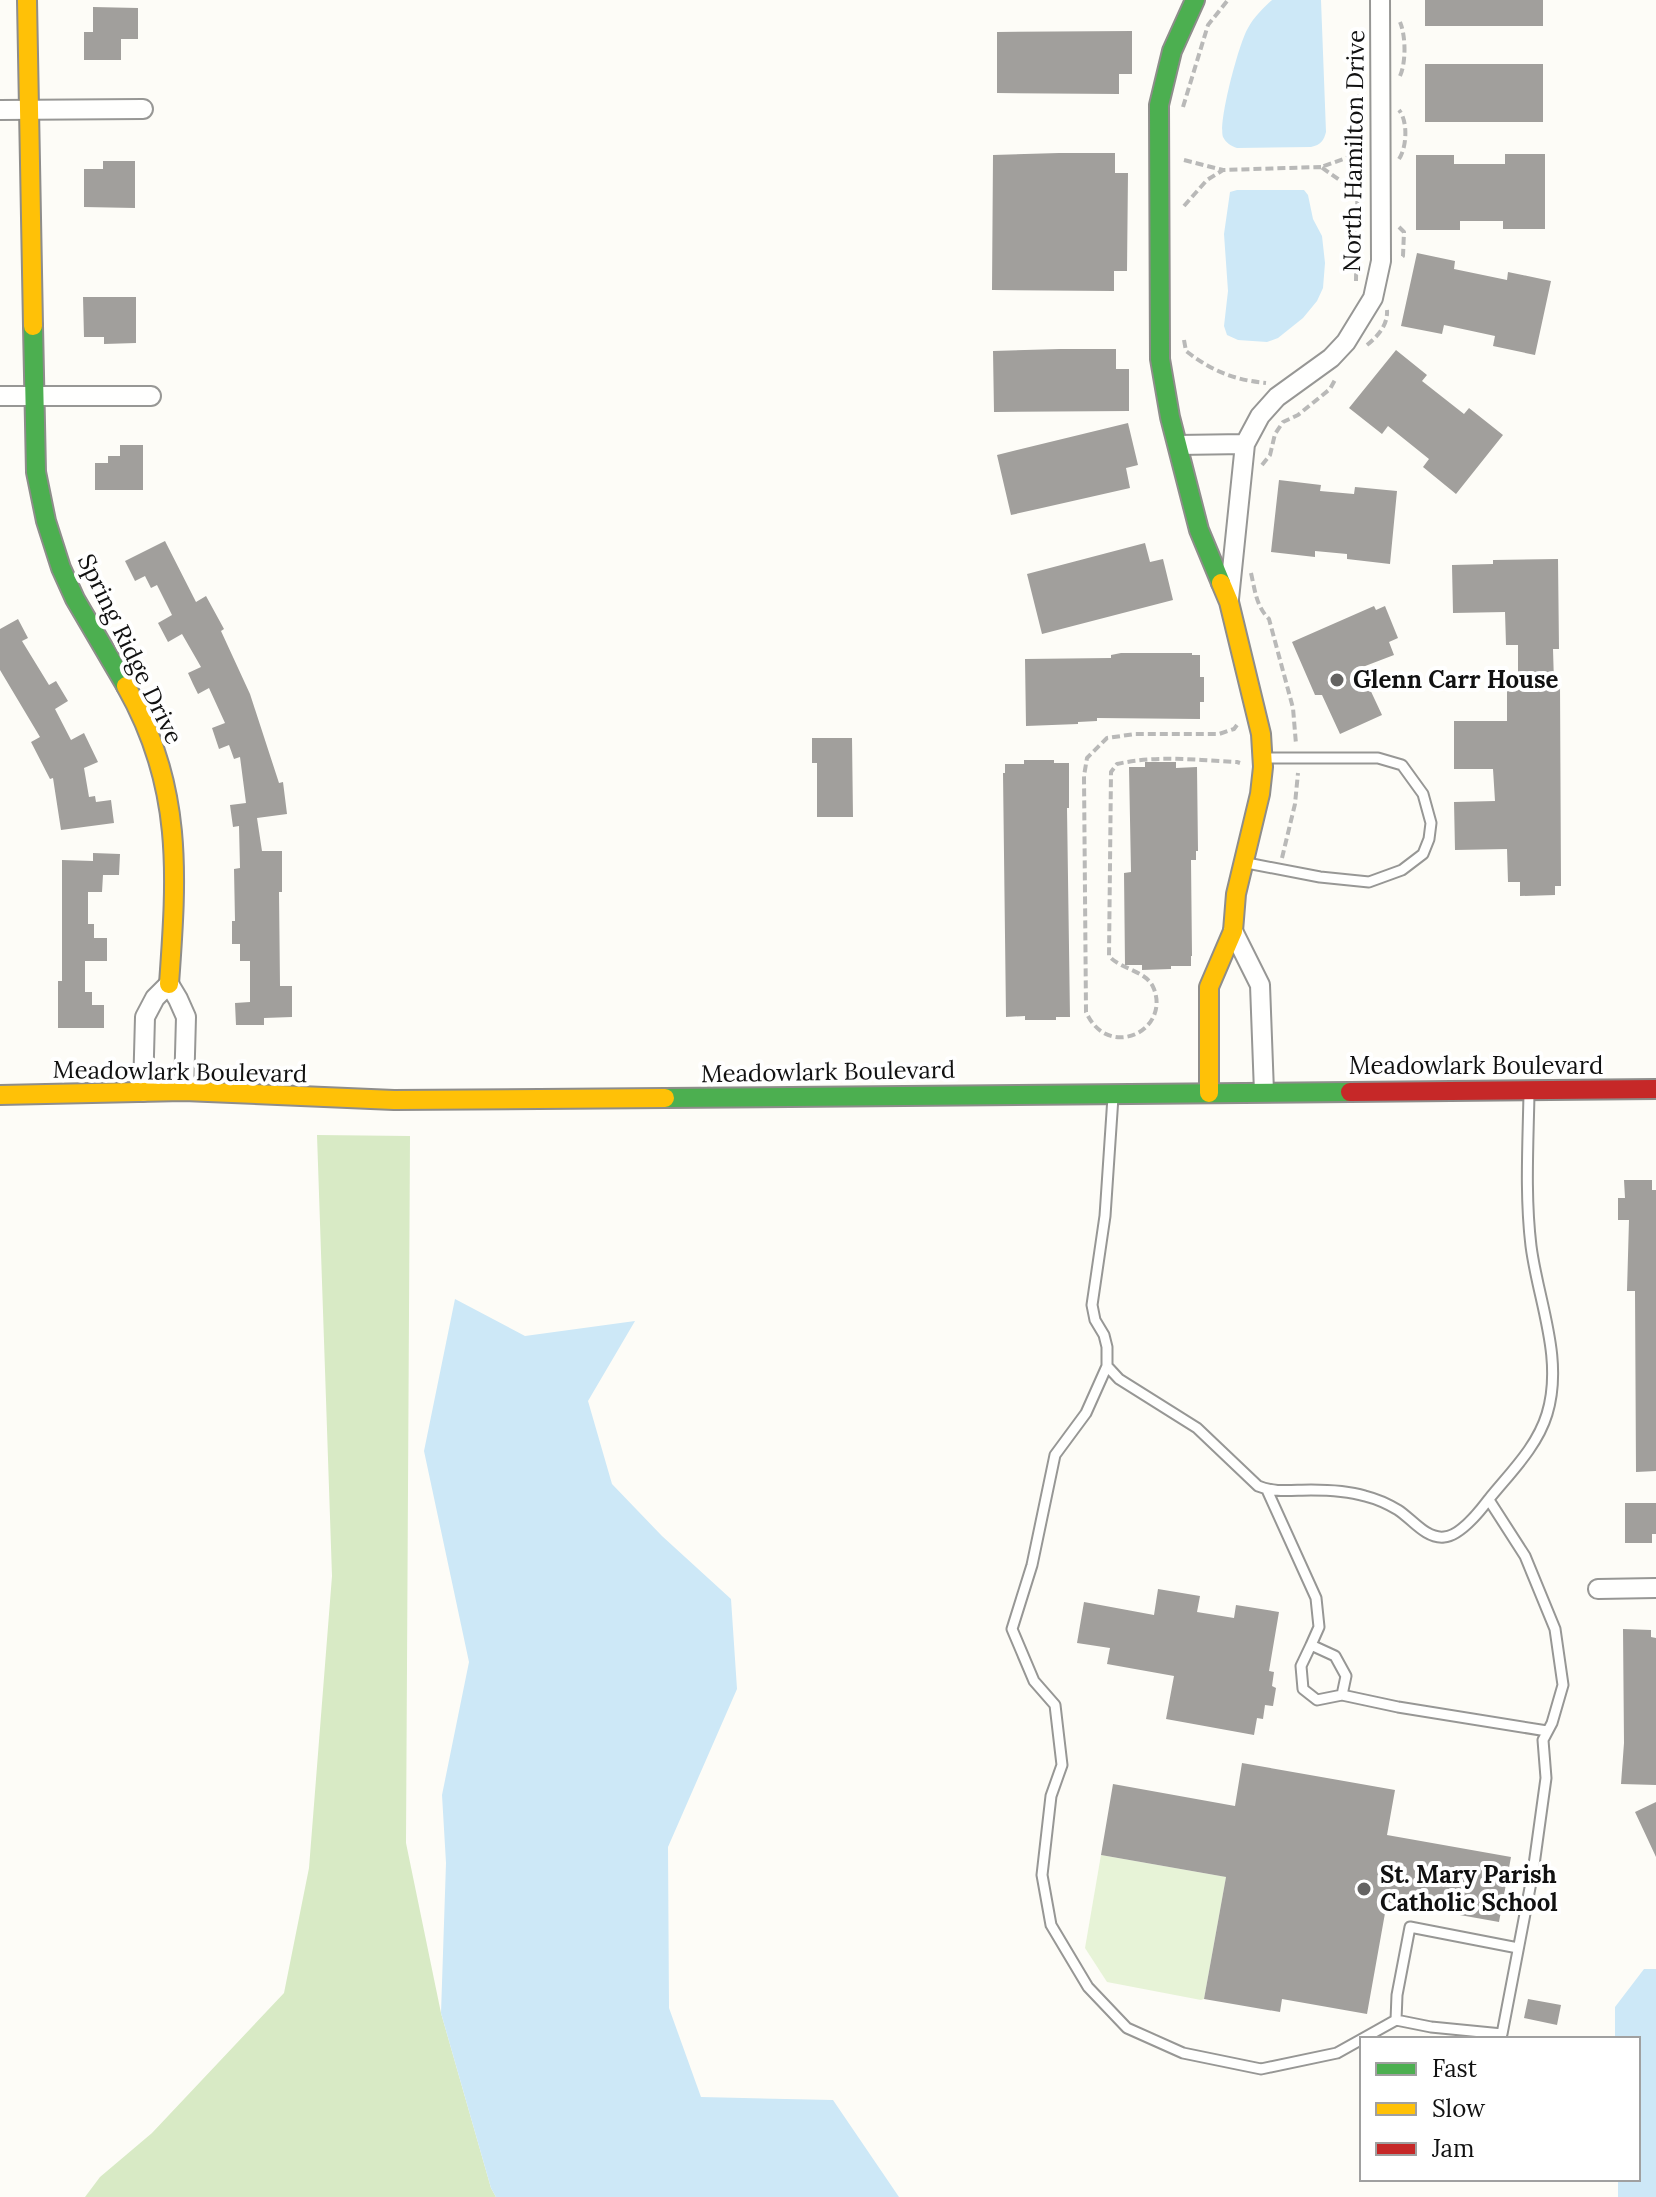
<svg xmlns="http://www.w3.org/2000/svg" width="1656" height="2197" font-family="Lora,serif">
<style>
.green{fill:#e7f3d7}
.forest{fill:#d8eac5}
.water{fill:#cde8f7}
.building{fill:#a19f9c}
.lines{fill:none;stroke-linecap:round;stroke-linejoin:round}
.lane-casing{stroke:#979795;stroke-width:13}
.street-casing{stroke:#979795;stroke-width:22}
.fast-casing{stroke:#8e8d8b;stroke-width:22}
.slow-casing{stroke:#8e8d8b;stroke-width:22}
.jam-casing{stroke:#8e8d8b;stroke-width:22}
.path{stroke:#b9b9b8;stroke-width:4;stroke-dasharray:8 4;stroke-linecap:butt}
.lane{stroke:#fffffe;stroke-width:9}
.street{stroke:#fffffe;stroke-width:18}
.fast{stroke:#4caf50;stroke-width:18}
.slow{stroke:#ffc107;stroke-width:18}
.jam{stroke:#c62828;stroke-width:18}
.poi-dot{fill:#646362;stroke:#fff;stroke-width:3}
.labels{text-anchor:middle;stroke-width:8;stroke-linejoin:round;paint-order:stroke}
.street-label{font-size:24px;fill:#111;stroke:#fff}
.poi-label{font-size:24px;font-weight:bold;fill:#111;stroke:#fff;text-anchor:start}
</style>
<rect width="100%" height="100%" fill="#fdfcf7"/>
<path class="green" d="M1101 1855 1226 1877 1204 1999 1201 2000 1107 1982 1085 1948Z"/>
<path class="forest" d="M317 1135 410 1136 406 1843 441 2013 491 2188 496 2197H85L100 2177 152 2133 284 1993 309 1868 332 1576Z"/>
<path class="water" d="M1272 0H1321L1326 132C1324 140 1321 145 1311 147L1237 148C1231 146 1226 143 1223 137 1218 122 1239 43 1248 28 1254 17 1263 8 1272 0Z
M1237 190H1304L1308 195 1313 219 1322 236 1325 263 1323 288 1317 301 1303 318 1278 338 1267 342 1238 340 1227 335 1224 326 1228 291 1224 234 1230 192Z
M455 1299 525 1336 635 1321 588 1401 612 1484 662 1536 731 1599 737 1689 668 1847 669 2008 701 2097 833 2100 899 2197H496L491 2188 441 2013 446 1863 442 1795 469 1662 424 1451Z
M1644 1969H1656V2197H1618V2179H1638V2039H1615V2007Z"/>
<path class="building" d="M1425 0H1543V26H1425Z
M93 7 138 8V39H121V60H84V32H93Z
M1132 31V74H1119V94L997 93V32Z
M1425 64H1543V122H1425Z
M1059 153H1115V173H1128L1127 271H1114V291L992 290 993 155Z
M1505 154H1545V229H1503V221H1460V230H1416V155H1454V164H1505Z
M103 161H135V208L84 207V169H103Z
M1417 253 1455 261 1454 269 1507 280 1508 272 1551 281 1535 355 1493 346 1495 336 1444 325 1442 334 1401 326Z
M83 297H136V343L104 344V337H84Z
M1060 349H1116V369H1129V411L994 412 993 351Z
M1396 350 1427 375 1422 381 1464 414 1469 408 1503 435 1456 494 1423 467 1429 459 1388 426 1382 434 1349 408Z
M1128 423 1138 465 1126 468 1130 488 1011 515 997 455Z
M120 445H143V490H95V463H108V456H120Z
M1279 480 1321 485 1320 491 1354 494 1355 487 1397 491 1390 564 1347 559V554L1315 551V557L1271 552Z
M165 541 196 602 206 596 224 629 221 631 250 694 279 783 283 782 287 814 257 818 262 851H282V892H279L280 986H292V1017L264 1018V1025H236L235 1003 250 1002V961H240V944H232V921H235L234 869 240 868 239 826 233 827 230 805 246 803 240 757 234 759 229 745 219 749 212 728 225 723 209 688 198 694 193 684 188 673 201 667 182 634 168 642 158 623 172 615 157 585 151 588 145 576 135 581 125 561Z
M1145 543 1150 562 1163 559 1173 600 1042 634 1027 574Z
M1558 559 1559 649H1553L1554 683H1560L1561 886H1555V895L1520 896V882H1508L1507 849 1455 850 1454 802 1495 801 1493 769H1454V721H1507V688H1518V645H1506L1505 612 1453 613 1452 565 1493 564V560Z
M1374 606 1376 610 1385 606 1398 638 1389 642 1394 655 1360 668 1382 715 1340 734 1322 695H1315L1292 642Z
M18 619 28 638 22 641 49 685 56 681 68 701 55 709 71 740 84 733 98 762 84 768 89 797 95 796 96 802 111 800 114 823 61 830 53 778 50 779 31 742 40 737 0 670V629Z
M1121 653H1192V655H1200V677H1204V702H1200V719L1097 718V721L1078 722V724L1026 726 1025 659 1111 658V655Z
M812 738H852L853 817H817V763H812Z
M1024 760H1054V763H1069V808H1067L1070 1017H1056V1020H1025V1016L1006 1017 1003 773H1005V764H1024Z
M1145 762H1176V768L1197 767 1198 851H1196V860H1191L1192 956H1191V966H1171V969L1142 970V965H1125L1124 873 1131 872 1129 767H1145Z
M93 853 120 854 119 875H103L102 892H88V924H94V938H107V961H85V992H92V1005H104V1028H58V981H62V860L93 861Z
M1624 1180H1652V1190H1656V1471L1636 1472 1635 1291H1627L1629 1220H1618V1198H1625Z
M1625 1503H1656V1534H1652V1543H1625Z
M1158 1589 1200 1596 1197 1612 1234 1618 1236 1605 1279 1612 1269 1671 1274 1672 1272 1686 1276 1688 1273 1706 1265 1705 1263 1719 1257 1718 1254 1735 1166 1719 1174 1676 1107 1664 1110 1648 1077 1643 1084 1602 1154 1615Z
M1623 1629 1651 1630V1637L1656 1638V1785L1621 1784 1624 1743Z
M1242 1763 1395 1790 1387 1835 1511 1857 1499 1922 1387 1902 1367 2014 1282 1999 1280 2012 1204 1999 1226 1877 1101 1855 1113 1784 1235 1806Z
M1656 1802V1857L1635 1812Z
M1528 1999 1561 2005 1557 2025 1524 2018Z"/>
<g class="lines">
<defs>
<path id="lane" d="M1247 863 1320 877 1369 882 1402 870 1423 854 1429 839 1431 823 1423 794 1402 765 1378 758H1265
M1113 1097 1105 1216 1092 1305 1095 1320 1104 1335 1107 1347V1366L1119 1379 1197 1428 1258 1486C1275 1493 1292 1490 1311 1490 1329 1490 1348 1491 1365 1496 1377 1499 1388 1504 1398 1510 1412 1519 1426 1539 1444 1537 1460 1536 1480 1511 1489 1499 1510 1473 1537 1447 1547 1414 1564 1358 1538 1301 1531 1246 1525 1196 1528 1145 1529 1094
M1107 1366 1086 1413 1055 1455 1032 1565 1012 1629 1034 1681 1055 1705 1062 1765 1051 1796 1042 1875 1051 1925 1088 1987 1127 2028 1183 2053 1261 2069 1337 2053 1396 2020
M1267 1490 1316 1598 1319 1627 1311 1645 1335 1656 1346 1676 1342 1695 1398 1707 1547 1731
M1489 1500 1525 1556 1555 1629 1563 1685 1552 1723 1543 1740 1546 1778 1533 1872 1502 2034 1431 2027 1396 2020 1397 1995 1410 1927 1518 1948
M1311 1645 1301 1666 1303 1689 1317 1700 1342 1695"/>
<path id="street" d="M0 110 143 109
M0 396H151
M1178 445 1245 444
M1229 599 1245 444 1260 416 1277 397 1331 358 1346 342 1373 298 1381 261 1380 0
M1233 931 1260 985 1264 1092
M143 1092 145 1017 155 998 169 984 178 999 186 1017 184 1091
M1598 1589 1656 1588"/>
<path id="fast" d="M1195 0 1172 51 1159 105 1160 359 1170 417 1199 530 1221 583
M33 326 36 472 46 521 61 568 75 599 126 686
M665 1098 1350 1092"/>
<path id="slow" d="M27 0 33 326
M126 686C183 786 177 873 169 984
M1209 1093V987L1233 931 1236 894 1260 794 1263 767 1261 734 1229 602 1221 583
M0 1095 184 1091 394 1100 665 1098"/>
<path id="jam" d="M1350 1092 1656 1089"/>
</defs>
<use href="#lane" class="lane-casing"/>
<use href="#street" class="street-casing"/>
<use href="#fast" class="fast-casing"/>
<use href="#slow" class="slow-casing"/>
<use href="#jam" class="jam-casing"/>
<path class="path" d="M1400 76C1406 63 1406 36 1400 22
M1183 107 1208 25 1228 0
M1399 159C1407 147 1408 121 1399 110
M1184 160 1223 170
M1358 193 1321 167 1358 154
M1184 206 1207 180 1223 170 1321 167
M1399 227 1404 232 1403 256 1400 259
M1356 281 1359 94
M1184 340 1186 351C1212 371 1234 380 1266 383
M1367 345C1378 336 1388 325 1387 310
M1262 465 1270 455 1275 434 1283 422 1298 415 1330 389 1336 378
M1251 573C1255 590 1256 606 1269 619L1293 708 1296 744
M1237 725 1234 729 1219 734H1135L1107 738 1087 758 1084 776 1086 1012C1108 1061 1170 1031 1154 989 1147 970 1121 970 1109 956L1111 772 1117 764C1156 755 1197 760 1237 762L1240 763
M1282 858 1295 804 1298 773"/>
<use href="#lane" class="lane"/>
<use href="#street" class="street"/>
<use href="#fast" class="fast"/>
<use href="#slow" class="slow"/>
<use href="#jam" class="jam"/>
</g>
<g class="poi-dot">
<circle cx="1337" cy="680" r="8"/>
<circle cx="1364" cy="1889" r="8"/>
</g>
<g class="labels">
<g class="street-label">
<text transform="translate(1354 151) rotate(-89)" y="8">North Hamilton Drive</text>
<text transform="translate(130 649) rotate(64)" y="8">Spring Ridge Drive</text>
<text x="1476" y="1074">Meadowlark Boulevard</text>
<text transform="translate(180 1072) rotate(1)" y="8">Meadowlark Boulevard</text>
<text transform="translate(828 1072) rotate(-1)" y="8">Meadowlark Boulevard</text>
</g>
<g class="poi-label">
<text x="1353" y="688">Glenn Carr House</text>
<text x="1380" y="1883">St. Mary Parish<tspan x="1380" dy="28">Catholic School</tspan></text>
</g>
</g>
<rect x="1360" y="2037" width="280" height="144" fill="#ffffff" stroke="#a0a0a0" stroke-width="2"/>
<rect x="1376" y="2063" width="40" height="12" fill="#4caf50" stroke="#a0a0a0" stroke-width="2"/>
<text x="1432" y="2077" font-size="24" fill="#111111">Fast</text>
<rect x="1376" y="2103" width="40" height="12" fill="#ffc107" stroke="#a0a0a0" stroke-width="2"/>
<text x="1432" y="2117" font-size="24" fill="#111111">Slow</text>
<rect x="1376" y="2143" width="40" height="12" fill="#c62828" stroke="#a0a0a0" stroke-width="2"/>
<text x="1432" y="2157" font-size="24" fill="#111111">Jam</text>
</svg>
